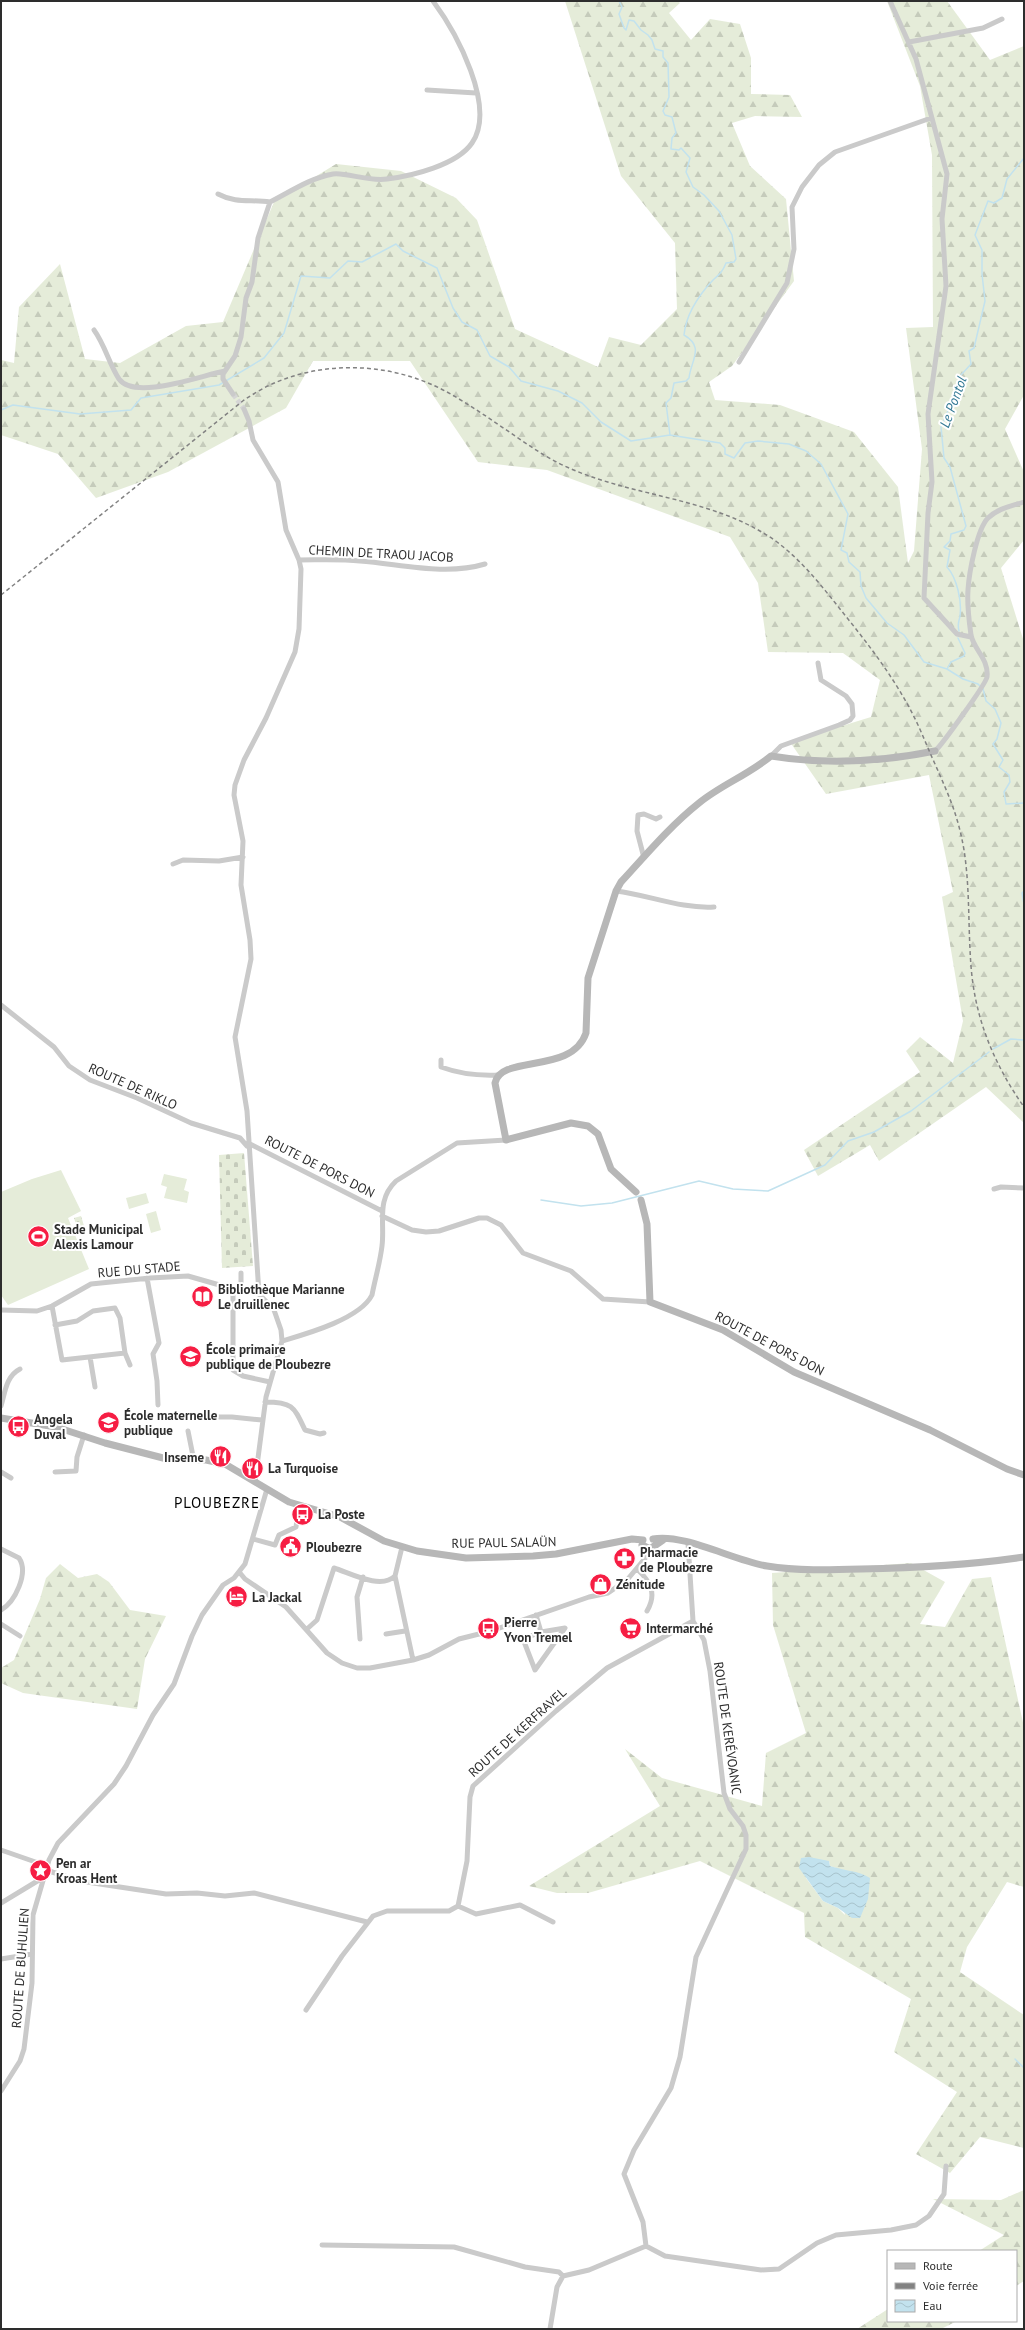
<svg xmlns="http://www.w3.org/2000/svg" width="1025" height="2330" font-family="'PT Sans',sans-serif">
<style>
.forest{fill:url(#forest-firs);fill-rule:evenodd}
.cemetery{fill:url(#cemetery-stones)}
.park{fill:url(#park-dots)}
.pitch{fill:#e5ecd9}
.water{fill:url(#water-waves)}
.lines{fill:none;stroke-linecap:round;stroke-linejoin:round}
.stream{stroke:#c2e2ee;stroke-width:1.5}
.street-tunnel{stroke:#d5d5d5;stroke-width:5;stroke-dasharray:5 2.5;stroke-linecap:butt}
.street{stroke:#cacaca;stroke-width:5}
.secondary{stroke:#b7b7b7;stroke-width:7}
.rail{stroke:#828282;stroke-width:1.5;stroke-dasharray:4 3;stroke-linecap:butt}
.labels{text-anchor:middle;stroke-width:4;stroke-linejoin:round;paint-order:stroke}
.street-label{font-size:13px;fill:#2d2d2d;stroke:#fff}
.poi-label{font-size:13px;font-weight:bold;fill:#2d2d2d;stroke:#fff;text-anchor:start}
.water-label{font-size:14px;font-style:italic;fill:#347a96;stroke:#fff}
.quarter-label{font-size:15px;letter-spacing:1px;fill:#000;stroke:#fff}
</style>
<defs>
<pattern id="forest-firs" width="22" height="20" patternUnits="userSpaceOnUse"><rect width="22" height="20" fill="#e5ecd9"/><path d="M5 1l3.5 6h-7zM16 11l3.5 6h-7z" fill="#c5cbbb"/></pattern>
<pattern id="cemetery-stones" width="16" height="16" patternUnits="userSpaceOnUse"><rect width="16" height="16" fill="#e5ecd9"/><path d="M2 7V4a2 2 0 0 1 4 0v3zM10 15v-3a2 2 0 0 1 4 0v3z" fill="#c5cbbb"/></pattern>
<pattern id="park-dots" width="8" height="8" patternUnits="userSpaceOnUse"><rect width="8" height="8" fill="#e5ecd9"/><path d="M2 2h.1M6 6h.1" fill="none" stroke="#c5cbbb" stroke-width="1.8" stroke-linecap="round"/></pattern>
<pattern id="water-waves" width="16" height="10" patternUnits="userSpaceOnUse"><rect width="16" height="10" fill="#c2e2ee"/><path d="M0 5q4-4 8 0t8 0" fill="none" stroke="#a7c2cc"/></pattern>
</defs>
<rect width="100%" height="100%" fill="#fff"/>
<path class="forest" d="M565 1H678L680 3 669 13 691 40 710 19 740 24 751 58V94L790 95 802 117 755 116 732 123 750 166 786 199 794 281 732 366 709 382 715 400 780 405 854 432 898 487 908 563 914 551 922 449 906 328 933 327 932 155 920 86 887 1H947L990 60 1024 46V395L1005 429 1024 472V540L1001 568 1024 642V1123L986 1087 879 1161 870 1145 818 1176 804 1150 920 1072 906 1051 920 1037 953 1063 963 1021 942 897 953 892 929 775 826 794 790 742 871 717 880 680 843 653 768 652 758 583 730 537 547 470 478 462 410 361H313L286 408 168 472 96 498 58 454 1 435V360L14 363 19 307 60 264 85 359 120 363 186 326 223 322 274 202 336 164 401 171 456 198 477 220 515 329 598 367 609 337 641 345 677 309 675 243 621 176Z
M911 1563 945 1582 920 1624 945 1627 972 1579 991 1577 1024 1727V1887L1007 1882 967 1947 960 1972 1024 2015V2148L980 2137 950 2173 916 2154 957 2092 894 2052 911 1999 805 1937 804 1913 700 1861 588 1893H557L529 1886 660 1806 625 1749 662 1778 762 1806 766 1753 806 1733 773 1625 772 1573ZM829 1861 830 1866 836 1868 845 1915 838 1908 823 1901 806 1878Z
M60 1564 78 1578 97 1574 109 1582 130 1610 166 1616 145 1659 137 1709 23 1693 1 1683V1668L14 1660 40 1599 46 1578Z
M1024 2190V2281L1016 2286V2251H979L1004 2235 933 2199 1001 2200Z
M888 2309V2321H957L941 2329H857Z"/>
<path class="cemetery" d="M244 1153 253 1266 222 1268 219 1155Z"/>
<path class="park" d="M81 1216 85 1229 78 1231 74 1218Z"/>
<path class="pitch" d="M61 1170 81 1211 68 1218 89 1269 8 1305 1 1295V1192L32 1179Z
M164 1174 187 1179 184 1190 189 1192 187 1203 164 1198 167 1187 161 1185Z
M146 1193 149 1203 129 1209 126 1198Z
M156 1211 161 1230 151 1233 146 1214Z"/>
<path class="water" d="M809 1857 829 1861 830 1866C844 1871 858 1870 870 1878L868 1899 860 1918H852L838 1908 823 1901 799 1868 801 1858Z"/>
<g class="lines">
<path class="stream" d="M619 1 622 7 619 14 624 28 626 30 629 20 634 21 641 30 648 35 652 40 655 49 663 51V57L668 63 669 97 663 111 665 115 672 117 676 133 672 138 671 149 679 150 681 148 690 158 686 172 693 187 704 195 719 211 732 235 736 259 734 262 726 263C723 271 720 274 713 280 699 295 686 314 684 335 705 347 691 360 689 378L686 381 674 383 671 398 666 403 670 435
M1 410 13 405 80 414 131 410 141 398 219 385 264 358 284 333 301 276 330 278 348 261 362 262 396 244 403 251 437 268 453 308 462 322 477 330 490 356 509 367 521 381 558 391 582 403 601 422 631 441 670 435 720 443 725 448V454L734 458 745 443 758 441 789 444 806 451 821 464 848 514 841 550 847 553 849 562 860 572 861 586 866 598 887 623 904 635 924 662 947 669 963 679 978 684 983 689 986 701 995 709 1001 723 997 739 993 744 1003 760 999 767 1009 775 1010 782 1004 792 1006 804 1024 803
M959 631C957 624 959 622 960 616 962 601 957 578 947 567L950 550 944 547 950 541 951 534 964 530 966 526 950 467 944 458 941 427 956 392 961 375 971 364 969 351 974 348 985 301 982 274V250L975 235 988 201 994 203 1002 198 1007 179 1024 158
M947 669 951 662 964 656 965 653 958 638
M1024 891 1022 893 1024 904
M1024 926V935
M993 1049 1011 1039 1024 1040
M541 1200 581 1206 612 1203 699 1181 733 1189 768 1191 825 1165 848 1141 874 1132 911 1111 989 1052
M1015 2059 1024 2068"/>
<path class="street-tunnel" d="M233 394 244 409"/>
<path class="street" d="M890 1 916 59 947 174 942 219 946 286 928 414 932 482 928 513 924 598 957 634 971 637
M909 42 983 28 1002 19
M427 90 476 93
M218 194C237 204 250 199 270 202
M94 330C105 345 109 364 119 379 135 401 202 375 225 371
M739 362 787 283 794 249 792 207 802 187 819 165 835 152 931 118
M233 394 223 379V374L235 356 241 337 246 298 252 282 258 238 270 202C290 192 310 178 333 174 346 172 369 182 387 179 412 176 457 165 472 143 497 107 456 32 433 1
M244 409 249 421 253 440 278 482 286 530 299 560 301 569 299 629 295 652 266 718 244 760 235 785 234 795 243 841 241 885 250 940 251 959 235 1037 247 1111 259 1294
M299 560C320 560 340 559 360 561 401 564 445 576 485 564
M935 751C941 746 986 684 987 677 989 659 974 650 971 635 969 621 967 604 968 590 969 573 977 529 988 518 998 508 1012 506 1024 502
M771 756 781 746 839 725 850 720 853 716 852 704 846 696 821 680 818 663
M644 858 637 831 638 815 644 814 656 819 660 817
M173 864 183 860 219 861 243 857
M616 891C649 895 681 909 714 907
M1 1005 54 1047 69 1066 90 1080 137 1098 191 1123 240 1138 247 1146
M441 1060V1067C460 1074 479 1076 499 1075
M248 1143 382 1211
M994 1189 1001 1187 1024 1188
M382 1216 412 1230 426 1232 439 1231 479 1218H487L501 1225 523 1253 571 1271 603 1299 650 1302
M147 1278 159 1343 153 1354 157 1381 158 1405
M233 1289V1370L243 1376 270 1382
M241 1291V1273
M52 1306 62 1360 125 1353 130 1365
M1 1310 37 1311 52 1306 91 1284 150 1278 188 1276 230 1288 259 1294 274 1310 281 1330 282 1341 266 1397 255 1481
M55 1325 77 1321 93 1311 115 1308 120 1318 125 1353
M282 1341C306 1334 360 1319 372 1295 375 1279 380 1263 382 1246 385 1222 376 1200 396 1181L457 1143 506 1140
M90 1357 95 1387
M265 1402C293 1402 294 1407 305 1430L320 1434 324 1433
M1 1406C5 1393 6 1376 20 1369
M211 1417H232L262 1420
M188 1431 194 1461
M1 1472 11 1478
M55 1472 76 1471 77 1457 84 1435
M253 1539 275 1545 279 1535 296 1527 299 1506
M402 1547 395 1576 413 1660
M1 1549 19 1558C29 1573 15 1602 1 1610
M637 1569C651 1582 657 1594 647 1611
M240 1573 245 1579 286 1607 327 1653 342 1663 357 1668H370L413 1660 429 1655 459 1639 491 1631 589 1597 608 1593 627 1580 647 1556 650 1549
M536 1615 541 1632 523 1639 535 1670 565 1628 541 1632
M1 1624 20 1636
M307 1629 317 1620 334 1568C350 1573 381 1590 395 1576
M386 1634 405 1631
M360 1639 357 1597 363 1577
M1 1850 47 1866
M46 1870 80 1881 166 1894 197 1893 225 1896 254 1893 367 1922
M1 1903 44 1877
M458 1906 476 1914 520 1905 553 1922
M1 1959 32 1954
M306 2010 342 1956 373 1916 387 1911H449L458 1906 467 1861 470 1797 473 1786 556 1711 607 1668 693 1621
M1 2091 20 2061 24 2049 32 1983 33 1915 49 1860 58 1843 114 1784 126 1766 153 1715 174 1684 192 1636 202 1615 223 1585 234 1578 245 1564 267 1489
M322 2245 454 2247 525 2267 559 2272 563 2276
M646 2246 643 2222 624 2174 634 2150 671 2088 680 2057 696 1957 746 1849V1835L743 1826 730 1809 724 1793 710 1671 704 1640 693 1621 688 1543
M646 2246 665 2256 761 2270 779 2269 817 2243 836 2235 891 2230 916 2225 929 2216 944 2194 946 2166
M550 2329 557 2287 563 2276 589 2270 646 2246"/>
<path class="secondary" d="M636 1192 611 1169 598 1134 588 1126 571 1123 506 1140 495 1083C501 1054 572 1075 586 1033L588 978 616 891 621 882C646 855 670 826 699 803 721 785 748 775 771 756 826 765 880 762 935 751
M641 1200 647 1224 650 1302 723 1330 794 1372 930 1430 1007 1469 1024 1475
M1 1418 56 1427 105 1443 167 1459 206 1460 225 1464 289 1502 340 1517 384 1541 417 1551 466 1558 533 1556 556 1554 632 1539 643 1540
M653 1539C684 1533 734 1561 767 1566 797 1571 830 1570 861 1569 916 1568 970 1565 1024 1557
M642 1545 650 1549 663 1540"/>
<path class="rail" d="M1 595 244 400C252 395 261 389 270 385 326 359 394 363 447 392 481 411 512 435 544 455 617 499 708 492 777 542 802 561 821 585 840 609 869 645 898 682 918 725 924 738 929 751 935 764 949 796 958 815 964 850 970 888 968 928 971 966 975 1019 994 1064 1024 1107"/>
</g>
<defs>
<symbol id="stadium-disc" viewBox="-11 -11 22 22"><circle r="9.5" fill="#f61d43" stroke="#fff"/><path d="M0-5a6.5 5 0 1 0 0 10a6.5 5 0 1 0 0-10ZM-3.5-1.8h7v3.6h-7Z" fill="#fff"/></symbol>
<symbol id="library-disc" viewBox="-11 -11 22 22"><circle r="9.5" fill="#f61d43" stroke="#fff"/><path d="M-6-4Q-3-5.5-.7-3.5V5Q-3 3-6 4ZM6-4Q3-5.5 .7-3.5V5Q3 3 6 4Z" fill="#fff"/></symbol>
<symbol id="school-disc" viewBox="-11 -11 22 22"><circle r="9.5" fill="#f61d43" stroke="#fff"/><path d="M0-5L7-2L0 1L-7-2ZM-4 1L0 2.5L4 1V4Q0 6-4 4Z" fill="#fff"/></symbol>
<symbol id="bus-disc" viewBox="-11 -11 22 22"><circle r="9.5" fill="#f61d43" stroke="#fff"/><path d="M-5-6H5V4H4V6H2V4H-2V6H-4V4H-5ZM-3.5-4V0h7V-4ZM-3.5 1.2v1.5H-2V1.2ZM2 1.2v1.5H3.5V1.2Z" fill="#fff"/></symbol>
<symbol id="restaurant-disc" viewBox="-11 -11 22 22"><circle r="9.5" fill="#f61d43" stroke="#fff"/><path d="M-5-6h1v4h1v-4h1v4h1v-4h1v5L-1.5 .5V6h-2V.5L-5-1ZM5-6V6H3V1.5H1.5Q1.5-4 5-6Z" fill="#fff"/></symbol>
<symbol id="civic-disc" viewBox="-11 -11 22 22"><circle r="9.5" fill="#f61d43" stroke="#fff"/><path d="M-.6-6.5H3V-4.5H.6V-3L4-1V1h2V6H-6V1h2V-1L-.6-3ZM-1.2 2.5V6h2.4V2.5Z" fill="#fff"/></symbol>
<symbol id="pharmacy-disc" viewBox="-11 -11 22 22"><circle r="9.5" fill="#f61d43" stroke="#fff"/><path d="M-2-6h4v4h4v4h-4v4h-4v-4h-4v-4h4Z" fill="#fff"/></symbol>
<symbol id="shop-disc" viewBox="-11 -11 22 22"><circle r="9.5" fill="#f61d43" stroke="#fff"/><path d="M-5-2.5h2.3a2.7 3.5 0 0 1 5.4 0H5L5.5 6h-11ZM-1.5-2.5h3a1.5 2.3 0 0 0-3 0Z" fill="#fff"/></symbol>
<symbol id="hotel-disc" viewBox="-11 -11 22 22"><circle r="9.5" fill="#f61d43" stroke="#fff"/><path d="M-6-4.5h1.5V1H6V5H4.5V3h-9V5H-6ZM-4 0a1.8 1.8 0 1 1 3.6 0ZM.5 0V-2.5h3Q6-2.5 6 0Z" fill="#fff"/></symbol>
<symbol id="supermarket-disc" viewBox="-11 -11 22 22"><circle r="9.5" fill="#f61d43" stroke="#fff"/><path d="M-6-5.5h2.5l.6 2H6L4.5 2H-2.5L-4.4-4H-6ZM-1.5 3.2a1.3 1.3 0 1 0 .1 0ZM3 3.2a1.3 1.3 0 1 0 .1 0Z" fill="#fff"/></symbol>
<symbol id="sight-disc" viewBox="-11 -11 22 22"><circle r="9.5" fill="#f61d43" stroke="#fff"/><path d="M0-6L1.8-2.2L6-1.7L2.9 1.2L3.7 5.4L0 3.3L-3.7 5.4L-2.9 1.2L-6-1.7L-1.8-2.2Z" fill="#fff"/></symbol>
</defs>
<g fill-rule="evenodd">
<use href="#stadium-disc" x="26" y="1224" width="25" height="25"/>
<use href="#library-disc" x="190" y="1284" width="25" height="25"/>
<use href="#school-disc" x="178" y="1344" width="25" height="25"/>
<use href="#school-disc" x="96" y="1410" width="25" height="25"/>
<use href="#bus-disc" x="6" y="1414" width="25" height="25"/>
<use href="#restaurant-disc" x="208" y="1444" width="25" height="25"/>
<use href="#restaurant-disc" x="240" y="1456" width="25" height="25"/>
<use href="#bus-disc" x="290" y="1502" width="25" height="25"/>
<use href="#civic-disc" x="278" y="1534" width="25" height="25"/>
<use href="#pharmacy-disc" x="612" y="1546" width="25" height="25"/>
<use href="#shop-disc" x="588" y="1572" width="25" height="25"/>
<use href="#hotel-disc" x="224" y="1584" width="25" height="25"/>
<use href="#supermarket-disc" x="618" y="1616" width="25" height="25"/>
<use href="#bus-disc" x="476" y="1616" width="25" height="25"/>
<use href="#sight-disc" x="28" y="1858" width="25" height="25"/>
</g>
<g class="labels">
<g class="street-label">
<text transform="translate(381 553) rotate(3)" y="5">CHEMIN DE TRAOU JACOB</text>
<text transform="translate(133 1086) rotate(24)" y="5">ROUTE DE RIKLO</text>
<text transform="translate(320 1166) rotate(27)" y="5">ROUTE DE PORS DON</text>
<text transform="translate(139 1269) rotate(-5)" y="5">RUE DU STADE</text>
<text transform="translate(770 1343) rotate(28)" y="5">ROUTE DE PORS DON</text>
<text transform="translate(504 1542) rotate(-1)" y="5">RUE PAUL SALAÜN</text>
<text transform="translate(728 1728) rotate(82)" y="5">ROUTE DE KERÉVOANIC</text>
<text transform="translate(517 1732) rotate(-42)" y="5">ROUTE DE KERFRAVEL</text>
<text transform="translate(20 1968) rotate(-86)" y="5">ROUTE DE BUHULIEN</text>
</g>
<g class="poi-label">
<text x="54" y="1234">Stade Municipal<tspan x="54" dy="15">Alexis Lamour</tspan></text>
<text x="218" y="1294">Bibliothèque Marianne<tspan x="218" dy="15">Le druillenec</tspan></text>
<text x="206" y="1354">École primaire<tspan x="206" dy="15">publique de Ploubezre</tspan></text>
<text x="124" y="1420">École maternelle<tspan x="124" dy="15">publique</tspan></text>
<text x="34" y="1424">Angela<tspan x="34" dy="15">Duval</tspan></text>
<text x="204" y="1462" text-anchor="end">Inseme</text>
<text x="268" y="1473">La Turquoise</text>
<text x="318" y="1519">La Poste</text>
<text x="306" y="1552">Ploubezre</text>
<text x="640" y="1557">Pharmacie<tspan x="640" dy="15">de Ploubezre</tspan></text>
<text x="616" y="1589">Zénitude</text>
<text x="252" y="1602">La Jackal</text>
<text x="504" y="1627">Pierre<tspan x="504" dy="15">Yvon Tremel</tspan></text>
<text x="646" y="1633">Intermarché</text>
<text x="56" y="1868">Pen ar<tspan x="56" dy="15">Kroas Hent</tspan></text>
</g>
<g class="water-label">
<text transform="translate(953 402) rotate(-70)" y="5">Le Pontol</text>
</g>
<g class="quarter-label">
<text x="217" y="1508">PLOUBEZRE</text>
</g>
</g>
<rect width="1025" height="2330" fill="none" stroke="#2d2d2d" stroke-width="4"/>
<rect x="887" y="2250" width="130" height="72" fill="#ffffff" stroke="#ababab"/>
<rect x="895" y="2263" width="20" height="6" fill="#b7b7b7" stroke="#ababab"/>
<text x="923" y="2270" font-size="12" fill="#2d2d2d">Route</text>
<rect x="895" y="2283" width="20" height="6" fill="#828282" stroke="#ababab"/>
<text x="923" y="2290" font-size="12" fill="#2d2d2d">Voie ferrée</text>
<rect x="895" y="2300" width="20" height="12" fill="url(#water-waves)" stroke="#ababab"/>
<text x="923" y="2310" font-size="12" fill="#2d2d2d">Eau</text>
</svg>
